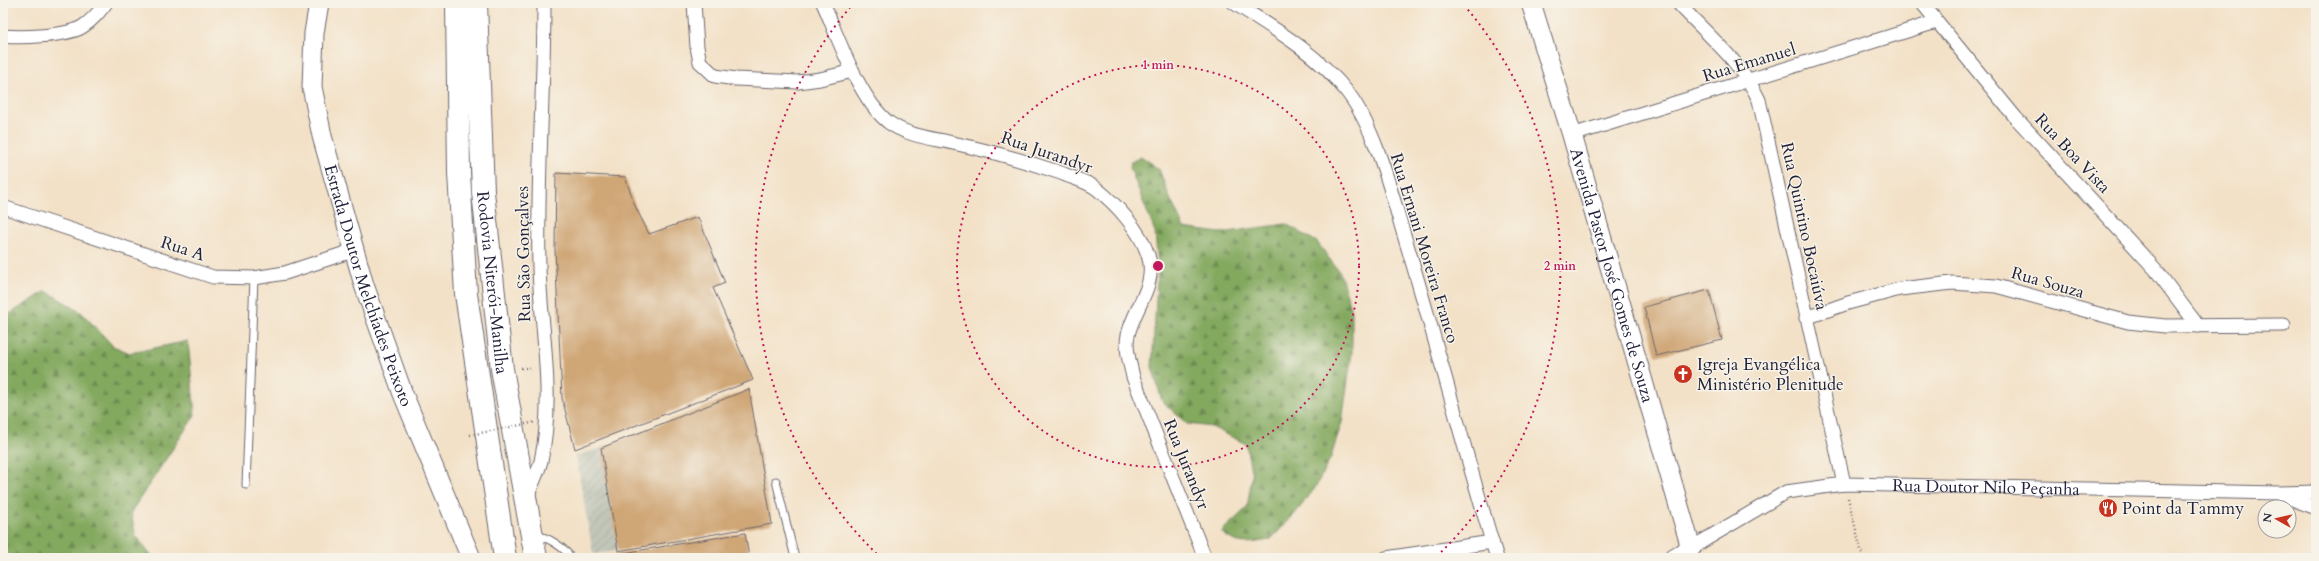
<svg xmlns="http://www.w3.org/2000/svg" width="2319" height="561" font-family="Cardo,serif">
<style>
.industrial{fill:url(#industrial-furrows)}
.forest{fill:url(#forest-firs);stroke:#52664d}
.building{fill:#cfa676}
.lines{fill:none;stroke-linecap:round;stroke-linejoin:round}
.lane-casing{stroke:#6b656c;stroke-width:9}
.street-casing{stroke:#6b656c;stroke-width:15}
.secondary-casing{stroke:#6b656c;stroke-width:21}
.highway-casing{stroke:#6b656c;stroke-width:24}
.path{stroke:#6b656c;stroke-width:2.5;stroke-dasharray:1 3;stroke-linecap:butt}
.lane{stroke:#fff;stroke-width:7}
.street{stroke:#fff;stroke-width:13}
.secondary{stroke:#fff;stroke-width:19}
.highway{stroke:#fff;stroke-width:22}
.path-bridge{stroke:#6b656c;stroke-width:2.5;stroke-dasharray:1 3;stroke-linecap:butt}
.ring{fill:none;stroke:#c2185b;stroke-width:2;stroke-dasharray:2 4}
.labels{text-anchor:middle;stroke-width:3;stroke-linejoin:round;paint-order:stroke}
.street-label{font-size:17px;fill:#22223b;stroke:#f7f3e8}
.poi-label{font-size:17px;fill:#22223b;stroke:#f7f3e8;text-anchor:start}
.centre{fill:#c2185b;stroke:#f7f3e8;stroke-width:2}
.ring-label{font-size:12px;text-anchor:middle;font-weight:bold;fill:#c2185b;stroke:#f7f3e8;stroke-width:3;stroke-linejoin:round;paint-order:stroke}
</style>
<defs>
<pattern id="industrial-furrows" width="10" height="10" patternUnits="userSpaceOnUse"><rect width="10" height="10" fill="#c2c6b9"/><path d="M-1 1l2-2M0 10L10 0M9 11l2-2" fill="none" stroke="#a6aaa0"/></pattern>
<pattern id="forest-firs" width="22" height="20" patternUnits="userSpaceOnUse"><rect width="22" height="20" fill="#83a95f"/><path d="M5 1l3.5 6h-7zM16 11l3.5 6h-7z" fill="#6b8950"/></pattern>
</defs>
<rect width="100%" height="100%" fill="#f7f3e8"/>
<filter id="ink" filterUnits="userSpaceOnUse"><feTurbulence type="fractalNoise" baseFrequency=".025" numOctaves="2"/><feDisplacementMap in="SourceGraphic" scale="8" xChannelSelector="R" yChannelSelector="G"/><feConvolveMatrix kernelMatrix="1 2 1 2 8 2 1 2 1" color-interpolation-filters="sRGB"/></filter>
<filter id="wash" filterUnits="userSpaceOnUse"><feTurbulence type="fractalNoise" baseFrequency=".012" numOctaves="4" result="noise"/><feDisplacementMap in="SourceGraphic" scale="16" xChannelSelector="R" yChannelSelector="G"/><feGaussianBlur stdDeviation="0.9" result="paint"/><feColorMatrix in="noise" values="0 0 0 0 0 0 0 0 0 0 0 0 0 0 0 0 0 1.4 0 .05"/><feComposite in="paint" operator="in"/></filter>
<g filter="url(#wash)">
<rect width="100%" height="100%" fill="#f3e1c7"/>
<path class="industrial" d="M601 448 618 551 593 554 576 456Z"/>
<path class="forest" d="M1141 157 1159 169 1169 196 1184 228 1220 233 1286 224 1317 242 1340 273 1352 311V352L1342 422 1331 457 1315 488 1294 515 1270 540C1249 543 1238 547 1221 532L1247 508 1252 476 1246 444 1212 427 1187 424 1162 401 1152 367 1158 265 1155 232 1130 168 1131 162Z
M46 291 81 312 113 346 130 353 188 341 195 415 131 512 135 535 153 558H3V318Z"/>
<g id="blocks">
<path class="building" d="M556 173 625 177 636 208 649 234 698 217 725 283 713 288 753 380 575 449 562 398 555 249Z
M1709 290 1722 340 1656 356 1644 307Z
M749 389 772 524 618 551 601 448Z
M745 533 749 558H605V556Z"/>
</g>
</g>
<g filter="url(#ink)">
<use href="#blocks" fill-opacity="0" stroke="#6b656c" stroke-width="1"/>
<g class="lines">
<defs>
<path id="lane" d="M776 481 795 558
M246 485 254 278
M535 535C548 537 564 547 571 558"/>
<g id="street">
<path d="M694 3 697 47 700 62 715 76 736 79 798 82 820 79 853 71"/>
<path d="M823 3C838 37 859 99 888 122 907 136 931 138 953 143 990 151 1025 161 1061 173 1072 178 1087 181 1097 189 1117 205 1140 230 1148 255 1158 284 1134 308 1128 335 1125 349 1130 363 1133 377L1205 558"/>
<path d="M1234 3C1275 29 1318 54 1348 93 1376 130 1391 192 1404 235 1437 342 1464 451 1497 558"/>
<path d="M1678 3C1706 34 1741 61 1759 100L1844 484"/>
<path d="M1922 3 2016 118 2156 270 2198 326"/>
<path d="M3 36C21 38 67 36 82 27 92 21 99 12 106 3"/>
<path d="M1572 135 1936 22"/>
<path d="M3 207 213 277 254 278 285 273 355 250"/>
<path d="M1806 318 1848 303 1900 289 1952 283 1996 286 2128 322 2165 326 2284 325"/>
<path d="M2284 496 2316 508"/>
<path d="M527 498C531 486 538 473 541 461 555 397 541 331 539 267 537 179 544 91 544 3"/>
<path id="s1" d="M1691 548 1786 492 1844 484 2279 493 2316 492"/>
<path d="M1386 558 1492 542"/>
</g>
<g id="secondary">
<path id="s2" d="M319 3 314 33 312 87 322 136 364 285 403 394 471 558"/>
<path id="s3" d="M1531 3 1572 135 1691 548 1674 558"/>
</g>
<g id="highway">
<path d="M457 3 459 173 466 294 505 558"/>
<path id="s4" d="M476 3 483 192 502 369 536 558"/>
</g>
</defs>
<use href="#lane" class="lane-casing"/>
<use href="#street" class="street-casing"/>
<use href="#secondary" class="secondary-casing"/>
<use href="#highway" class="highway-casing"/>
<path class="path" d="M521 368H531
M1848 498 1863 558"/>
<use href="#lane" class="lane"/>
<use href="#street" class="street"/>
<use href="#secondary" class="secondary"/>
<use href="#highway" class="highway"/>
<path class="path-bridge" d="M470 435 536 422"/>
</g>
</g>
<g class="ring">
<circle cx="1158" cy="266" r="201"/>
<path d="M881 558A402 402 0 0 1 852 5M1464 5A402 402 0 0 1 1435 558"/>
</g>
<defs>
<symbol id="church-disc" viewBox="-11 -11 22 22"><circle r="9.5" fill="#c8321e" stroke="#f7f3e8"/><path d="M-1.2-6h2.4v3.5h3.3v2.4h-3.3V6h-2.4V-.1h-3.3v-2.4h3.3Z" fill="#fff"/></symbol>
<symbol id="restaurant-disc" viewBox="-11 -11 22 22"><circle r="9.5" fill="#c8321e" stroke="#f7f3e8"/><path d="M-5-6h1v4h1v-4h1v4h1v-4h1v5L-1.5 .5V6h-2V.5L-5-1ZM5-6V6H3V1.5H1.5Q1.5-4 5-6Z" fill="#fff"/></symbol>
</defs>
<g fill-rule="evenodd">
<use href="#church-disc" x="1672" y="363" width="22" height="22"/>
<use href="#restaurant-disc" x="2097" y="497" width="22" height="22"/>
</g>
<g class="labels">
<g class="street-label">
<text transform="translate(1749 62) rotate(-17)" y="6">Rua Emanuel</text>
<text transform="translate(1047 152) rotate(19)" y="6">Rua Jurandyr</text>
<text transform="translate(2073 153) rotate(47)" y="6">Rua Boa Vista</text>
<text transform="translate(1805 226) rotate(78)" y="6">Rua Quintino Bocaiúva</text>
<text transform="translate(183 248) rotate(18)" y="6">Rua A</text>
<text transform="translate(1425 248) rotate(73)" y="6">Rua Ernani Moreira Franco</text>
<text transform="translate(523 254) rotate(-91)" y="6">Rua São Gonçalves</text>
<text dy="6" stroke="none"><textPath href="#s3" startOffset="284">Avenida Pastor José Gomes de Souza</textPath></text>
<text dy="6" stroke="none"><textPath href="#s4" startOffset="280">Rodovia Niterói-Manilha</textPath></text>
<text transform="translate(2048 282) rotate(16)" y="6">Rua Souza</text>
<text dy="6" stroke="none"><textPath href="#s2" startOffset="291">Estrada Doutor Melchíades Peixoto</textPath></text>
<text transform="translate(1187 464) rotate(68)" y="6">Rua Jurandyr</text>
<text dy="6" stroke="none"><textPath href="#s1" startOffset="311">Rua Doutor Nilo Peçanha</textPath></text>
</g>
<g class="poi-label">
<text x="1697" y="370">Igreja Evangélica<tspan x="1697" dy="20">Ministério Plenitude</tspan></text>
<text x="2122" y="514">Point da Tammy</text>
</g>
</g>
<circle cx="1158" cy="266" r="6" class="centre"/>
<g class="ring-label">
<text x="1158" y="69">1 min</text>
<text x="1560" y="270">2 min</text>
</g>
<rect width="2319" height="561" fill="none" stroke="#f7f3e8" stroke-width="16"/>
<g transform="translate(2277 519) rotate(278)"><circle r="19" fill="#f7f3e8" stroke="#a29fa3"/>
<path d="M0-3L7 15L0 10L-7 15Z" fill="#c8321e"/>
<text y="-6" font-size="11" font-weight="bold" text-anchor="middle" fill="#22223b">N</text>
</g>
</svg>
